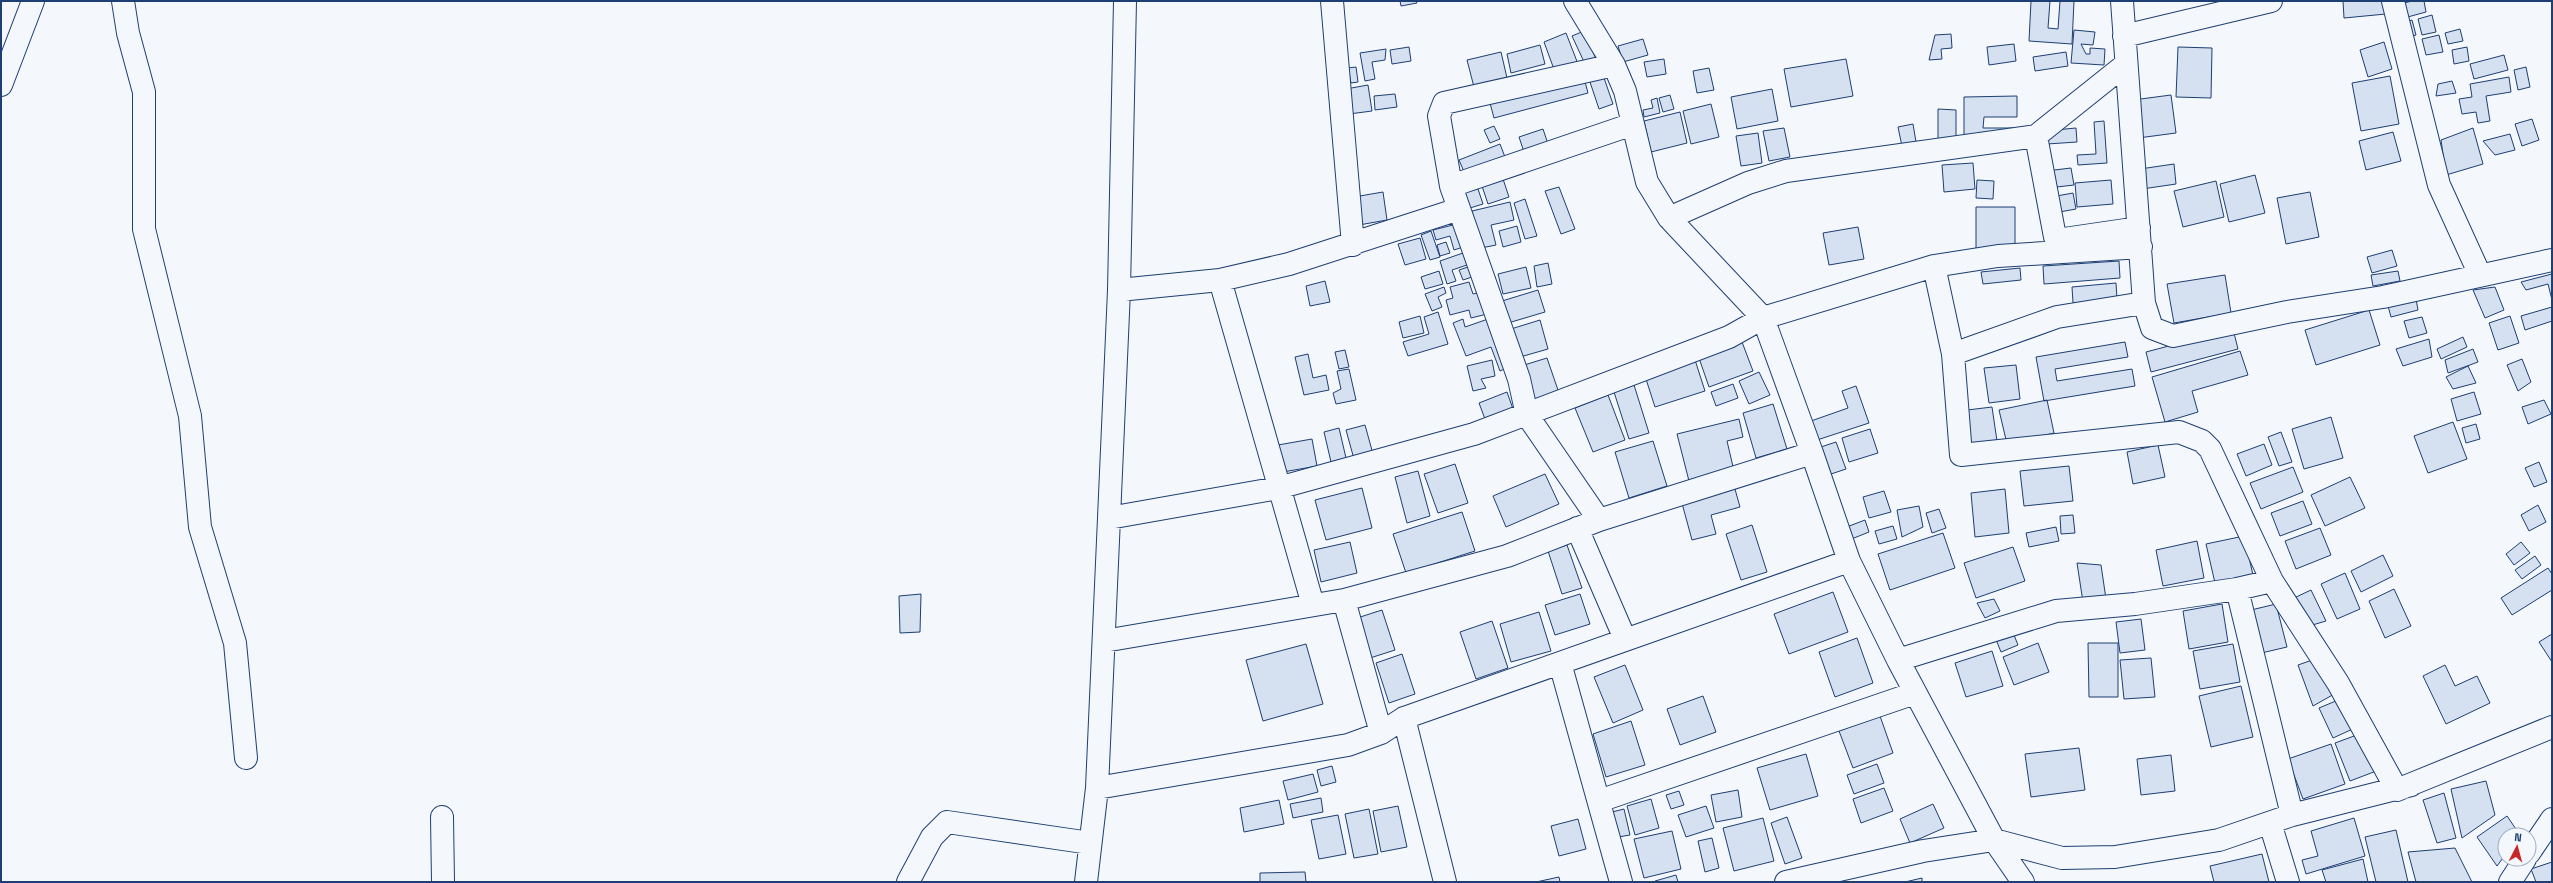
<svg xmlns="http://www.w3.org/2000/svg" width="2553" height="883" font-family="'Space Grotesk',sans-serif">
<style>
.building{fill:#d5e0f0;stroke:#1d3f73}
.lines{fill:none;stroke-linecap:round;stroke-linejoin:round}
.minor-casing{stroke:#1d3f73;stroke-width:24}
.major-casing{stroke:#1d3f73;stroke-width:24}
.minor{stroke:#f4f7fb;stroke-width:22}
.major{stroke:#f4f7fb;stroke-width:22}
</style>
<rect width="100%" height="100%" fill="#f4f7fb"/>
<path class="building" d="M1400 1H1416L1417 3 1401 6Z
M2031 1H2050L2048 28 2058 29 2060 1H2074L2072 44 2029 41Z
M2343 1H2384L2386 14 2344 18Z
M2412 1H2424L2426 12 2404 18 2400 4Z
M2432 15 2436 32 2422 35 2418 19Z
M2412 20 2416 35 2409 37 2405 22Z
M2460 29 2463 41 2448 44 2445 33Z
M2074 30 2095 32 2093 45 2081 44 2086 54H2090V48L2105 49 2104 65 2071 63Z
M1584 31 1596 59 1585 64 1572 36Z
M1566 33 1578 64 1555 72 1544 42Z
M1951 34 1952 48 1941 49 1942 59 1929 60 1935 35Z
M2439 35 2443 52 2426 55 2422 39Z
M1643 39 1648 55 1623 62 1618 46Z
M2384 42 2392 69 2368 77 2360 50Z
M2014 44 2016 61 1989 65 1987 47Z
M1540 45 1545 64 1511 73 1507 54Z
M1409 47 1411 61 1392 64 1390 50Z
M2178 47 2212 48 2211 98 2176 97Z
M2467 47 2469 61 2454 64 2452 50Z
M1386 49 1385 60 1372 62 1375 79 1365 81 1360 53Z
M1501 52 1507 78 1474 87 1467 60Z
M2066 52 2068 66 2035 71 2033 57Z
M2504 55 2508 70 2474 79 2470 64Z
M1664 59 1666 74 1647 77 1644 62Z
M1846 59 1853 96 1791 107 1784 69Z
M1356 67 1358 82 1351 83 1348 68Z
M2526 67 2530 87 2518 90 2514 70Z
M1709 68 1714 90 1697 93 1693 71Z
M1603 75 1613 104 1599 109 1589 79Z
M2390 76 2399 124 2361 131 2352 83Z
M2509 77 2511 92 2486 96 2490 121 2478 123 2476 112 2462 114 2459 99 2472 97 2470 84Z
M1584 78 1588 93 1494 118 1490 103Z
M2452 81 2456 93 2436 96 2438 84Z
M1368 85 1372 111 1349 114 1346 89Z
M1772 89 1778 121 1737 129 1731 97Z
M1395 94 1397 107 1375 110 1374 96Z
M1670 95 1674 109 1663 112 1659 98Z
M2171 95 2176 133 2138 138 2133 100Z
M2017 96V117H1984L1983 128H2017L1964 136V97Z
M1657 98 1660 113 1644 117 1643 110 1653 108 1651 100Z
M1711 104 1719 137 1691 144 1683 111Z
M1938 109 1956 110V140H1938Z
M1680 112 1687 143 1651 152 1644 121Z
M2532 119 2539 140 2522 146 2515 124Z
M2104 121 2107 163 2078 165 2077 155 2096 154 2094 122Z
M1913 124 1917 148 1903 151 1898 127Z
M1494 126 1500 139 1490 143 1484 130Z
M1784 128 1790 157 1769 161 1763 131Z
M2076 128 2077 142 2047 144 2045 131Z
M2473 128 2483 164 2446 175 2441 140Z
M1543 129 1548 144 1524 152 1519 137Z
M2393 132 2401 161 2366 170 2359 141Z
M1758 133 1762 163 1741 166 1736 136Z
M2510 134 2515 150 2495 155 2483 141Z
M1500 144 1505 157 1465 174 1459 160Z
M1973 163 1975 189 1944 192 1942 165Z
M2174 164 2176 184 2142 189 2140 169Z
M2071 168 2074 185 2048 188 2046 171Z
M2255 175 2265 213 2229 222 2220 184Z
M1503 179 1509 197 1488 204 1482 186Z
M1977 180 1994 181 1993 199 1976 198Z
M2111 180 2113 204 2077 207 2075 183Z
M2216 181 2224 217 2183 227 2174 191Z
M1559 187 1575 229 1561 234 1545 191Z
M1478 189 1483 204 1470 208 1465 192Z
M1383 192 1387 220 1359 225 1354 197Z
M2310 192 2319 237 2286 244 2277 198Z
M2073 193 2076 209 2054 213 2051 197Z
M1525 199 1537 236 1525 239 1514 203Z
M1510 202 1514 220 1491 225 1496 245 1481 248 1472 211Z
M1976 207H2015V252L1976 251Z
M1457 224 1463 247 1454 250 1450 236 1436 240 1433 230Z
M1517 226 1521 242 1503 247 1499 231Z
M1858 227 1864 259 1829 265 1823 233Z
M1431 231 1440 257 1430 260 1421 235Z
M1420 238 1426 259 1405 265 1398 244Z
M1446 242 1450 253 1440 256 1437 245Z
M2392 250 2397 266 2372 273 2367 257Z
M1463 253 1467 265 1452 270 1456 281 1447 284 1440 261Z
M2119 261 2120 278 2044 284 2043 266Z
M1548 263 1552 284 1537 287 1534 266Z
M1468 267 1472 277 1463 280 1459 270Z
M1526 267 1531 288 1503 294 1498 274Z
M2020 268 2021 280 1983 284 1981 272Z
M1439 271 1443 284 1425 289 1421 277Z
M2398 271 2400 281 2373 286 2371 275Z
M2552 274V300L2548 284 2526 290 2521 282Z
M2225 275 2231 313 2174 323 2167 284Z
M1325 281 1330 302 1310 306 1306 286Z
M1469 282 1473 294 1481 292 1487 314 1471 318 1469 310 1450 315 1446 300 1453 298 1450 287Z
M2116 283 2117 299 2073 303 2072 287Z
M1444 287 1446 293 1438 297 1442 307 1432 311 1425 294Z
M2495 287 2504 310 2485 318 2473 290Z
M1538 290 1545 312 1508 323 1502 301Z
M2416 299 2418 310 2391 317 2388 306Z
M2552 307V321L2525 330 2521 316Z
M2369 310 2380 345 2316 365 2305 330Z
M1438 312 1448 344 1408 356 1403 342 1429 334 1424 317Z
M1420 316 1424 333 1403 338 1399 322Z
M2510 316 2519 343 2498 350 2489 323Z
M2422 317 2427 333 2409 338 2404 321Z
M1491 318 1509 367 1500 371 1491 347 1466 356 1453 323 1463 319 1465 327Z
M1540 320 1548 349 1520 357 1511 329Z
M2233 329 2238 349 2151 372 2146 352Z
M2463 337 2467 347 2441 359 2437 349Z
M2429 339 2432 357 2403 366 2396 349Z
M1742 342 1753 371 1709 387 1699 358Z
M2125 342 2128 357 2055 369 2057 381 2132 369 2135 386 2044 401 2036 357Z
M2473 349 2478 362 2448 373 2445 360Z
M1345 350 1349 367 1339 369 1335 352Z
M2240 351 2248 375 2192 391 2198 412 2165 422 2152 377Z
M1308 354 1313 378 1326 375 1329 390 1304 395 1295 357Z
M1547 358 1559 393 1533 402 1521 366Z
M2522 359 2531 382 2518 391 2507 365Z
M1492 360 1495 376 1481 379 1486 388 1473 391 1467 366Z
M1695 360 1705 391 1655 407 1645 376Z
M2016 365 2020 399 1989 403 1984 368Z
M2468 366 2476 383 2453 389 2446 377Z
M1349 369 1356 400 1336 404 1333 393 1341 389 1337 371Z
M1759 372 1770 395 1749 404 1739 381Z
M1733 384 1738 398 1716 406 1711 392Z
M1634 385 1649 433 1629 439 1614 392Z
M1856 386 1869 423 1817 440 1811 421 1848 408 1842 391Z
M1507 392 1513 409 1485 419 1479 403Z
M2474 392 2481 414 2457 421 2451 399Z
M1608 395 1625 440 1593 452 1575 408Z
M2047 400 2054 433 2007 444 1999 410Z
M2544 400 2551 414 2528 424 2522 407Z
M1773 404 1787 449 1756 458 1743 413Z
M1992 407 1997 441 1964 446 1959 411Z
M2331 417 2343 458 2304 469 2292 429Z
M1739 419 1743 437 1727 441 1734 471 1689 481 1677 434Z
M2453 422 2467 459 2428 473 2414 436Z
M2476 424 2480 439 2466 443 2462 428Z
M1365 425 1373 454 1354 459 1346 430Z
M1339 428 1346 458 1331 462 1324 432Z
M1870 429 1878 453 1849 462 1842 438Z
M2281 432 2292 462 2279 466 2268 437Z
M1312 439 1317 466 1283 472 1278 445Z
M1653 441 1667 486 1629 498 1615 452Z
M1836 442 1846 469 1831 474 1821 447Z
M2264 444 2272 465 2246 476 2237 454Z
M2158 445 2165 477 2133 484 2127 452Z
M2539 462 2547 482 2534 487 2525 468Z
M1455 464 1468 503 1438 513 1424 474Z
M2069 466 2073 501 2024 506 2020 471Z
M2293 467 2303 492 2261 509 2250 483Z
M1418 471 1430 516 1407 523 1395 477Z
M1545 474 1559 504 1506 527 1493 496Z
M2350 477 2365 508 2325 526 2311 495Z
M1733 482 1740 507 1711 515 1716 534 1692 540 1680 496Z
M1362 488 1372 528 1326 540 1315 500Z
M2005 489 2009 533 1975 537 1971 493Z
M1884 491 1891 512 1869 518 1863 497Z
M2303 501 2312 524 2280 536 2271 513Z
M2538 505 2546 522 2529 531 2521 515Z
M1919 506 1923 527 1902 537 1897 510Z
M1939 509 1946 528 1932 533 1926 513Z
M1462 512 1475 551 1406 573 1393 534Z
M2073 515 2075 533 2061 534 2060 516Z
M1865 520 1869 532 1849 540 1844 528Z
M1752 525 1767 572 1741 580 1726 534Z
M1893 526 1897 539 1879 544 1875 531Z
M2056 527 2059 541 2029 547 2026 533Z
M2320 528 2331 555 2296 569 2285 541Z
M1943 533 1955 568 1890 590 1878 554Z
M2244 536 2253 575 2215 583 2206 544Z
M2197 541 2204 578 2163 586 2156 550Z
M1350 542 1357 573 1321 582 1314 550Z
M2521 542 2530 553 2514 565 2506 554Z
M1567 545 1582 588 1562 594 1548 551Z
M2013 547 2025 581 1976 598 1964 563Z
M2383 555 2393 576 2361 592 2351 571Z
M2535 556 2541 565 2522 579 2515 570Z
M2077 563 2101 565 2106 599 2083 602Z
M2548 568 2552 574V590L2512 615 2501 598Z
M2345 573 2360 609 2337 619 2321 584Z
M2394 589 2411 626 2385 638 2369 601Z
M2311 590 2326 621 2309 626 2294 598Z
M1833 592 1848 632 1789 654 1774 614Z
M921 594 920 632 900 633 899 596Z
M1580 594 1590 624 1555 635 1545 605Z
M1994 599 2000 611 1985 618 1977 603Z
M2222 604 2228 642 2189 649 2183 611Z
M2276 604 2287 647 2257 654 2247 611Z
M1382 610 1395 650 1367 659 1354 619Z
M1539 612 1551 651 1511 662 1500 624Z
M2141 619 2145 650 2120 653 2116 622Z
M1492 621 1508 668 1476 679 1460 632Z
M2012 630 2018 645 2001 652 1995 637Z
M2552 634V662L2539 642Z
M1857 638 1873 683 1835 697 1819 652Z
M2038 643 2049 672 2014 685 2003 657Z
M2088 643H2118V697H2089Z
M1306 644 1323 704 1263 721 1246 660Z
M2233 644 2240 682 2200 689 2193 651Z
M1992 651 2003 686 1966 697 1955 663Z
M1402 654 1415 694 1389 703 1376 663Z
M2151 658 2155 697 2124 699 2120 660Z
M2315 659 2336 693 2313 706 2298 665Z
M1625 665 1643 710 1613 723 1594 677Z
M2445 665 2455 686 2477 676 2490 703 2446 724 2423 676Z
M2241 686 2253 737 2211 747 2199 696Z
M1703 696 1716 732 1680 745 1667 709Z
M2343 698 2357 727 2333 738 2319 708Z
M1880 716 1893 753 1853 768 1839 731Z
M1631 721 1645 765 1606 777 1593 734Z
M2365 732 2379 770 2350 781 2335 743Z
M2331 744 2345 784 2303 799 2288 759Z
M2079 748 2085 790 2031 797 2025 754Z
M1806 754 1818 796 1770 810 1757 768Z
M2171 755 2175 791 2141 795 2137 759Z
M1877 764 1884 783 1854 794 1847 775Z
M1332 766 1336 782 1321 786 1317 770Z
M1313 774 1318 792 1288 800 1283 781Z
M2486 781 2495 815 2462 838 2451 789Z
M1884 788 1893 811 1861 823 1853 799Z
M1738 790 1742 817 1716 822 1711 795Z
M1679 791 1684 805 1671 809 1666 795Z
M2444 793 2456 838 2437 843 2423 800Z
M1321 798 1323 812 1293 818 1290 804Z
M1651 799 1659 828 1635 835 1627 806Z
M1279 800 1284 824 1244 832 1240 808Z
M1933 804 1944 828 1910 843 1900 819Z
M1398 806 1407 847 1381 852 1373 811Z
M1706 806 1714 828 1686 837 1678 815Z
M1369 809 1378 854 1354 858 1345 814Z
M1624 809 1630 835 1618 837 1612 812Z
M1338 815 1346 854 1319 859 1311 820Z
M2507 816 2520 835H2505V855L2497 866 2477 837Z
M1787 817 1802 858 1785 864 1771 823Z
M1763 818 1774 861 1734 871 1723 828Z
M2354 818 2365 856 2306 874 2302 860 2318 856 2311 831Z
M1578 819 1586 849 1559 856 1551 826Z
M2396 830 2408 882H2376L2365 837Z
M1672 831 1681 869 1644 878 1634 839Z
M1712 838 1719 868 1705 872 1698 841Z
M2455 848 2472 882H2416L2408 852Z
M2262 854 2269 882H2214L2210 866Z
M2363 859 2368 882H2326L2322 870Z
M2552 862V882H2536L2531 869Z
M1305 872 1306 882H1260V873Z
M1676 875 1678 882H1656L1655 881Z
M1559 877 1560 882H1536Z
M1922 878V882H1905Z"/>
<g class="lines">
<defs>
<path id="minor" d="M123 1 128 33 144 92V229L190 416 200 527 235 643 246 758
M1332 1 1353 245
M1575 1 1614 65 1625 91 1647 182 1669 218 1763 318 1812 453
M2122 1 2144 303
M2393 1 2439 185 2480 275
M2124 36 2271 1
M2036 136 2055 237 2064 239 2139 228
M1451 186 1633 124
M1669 218 1748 183 1786 171 2036 136 2126 64
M1934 266 1953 354 1961 455 2179 432 2202 441 2210 449 2272 581
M1220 280 1313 605
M1119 290 1220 280 1289 264 1459 209
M1953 354 2057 317 2144 303 2152 328 2173 336 2287 312 2383 297 2552 260
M1109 518 1278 488 1474 434 1729 337 1763 318 1934 266 1998 256 2141 247
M1599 520 1527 415 1519 379 1451 186 1439 116 1444 103 1614 65
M1577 528 1625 639
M2237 589 2292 815
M1344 600 1381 733
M1104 641 1344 600 1507 556 1599 520 1812 453 1849 561
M1898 660 2056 611 2135 604 2237 589 2272 581 2338 683 2397 790 2552 727
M1560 663 1621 882
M1404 718 1445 882
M1097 788 1348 745 1381 733 1404 718 1849 561 1898 660 1994 840 2023 882
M1599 801 1915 693
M442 817 443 882
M2270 823 2288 882
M2529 853 2552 819
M908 882 932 837 947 822 1090 843
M1086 882 1097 788 1109 518 1119 290 1125 1
M1786 882 1923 851 1994 840 2062 858 2115 857 2219 840 2292 815 2411 785
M2510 882 2525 859"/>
<path id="major" d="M1 85 33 1"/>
</defs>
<use href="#minor" class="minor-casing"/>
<use href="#major" class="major-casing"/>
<use href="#minor" class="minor"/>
<use href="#major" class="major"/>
</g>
<rect width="2553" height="883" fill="none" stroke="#1d3f73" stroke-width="4"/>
<g transform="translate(2517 847) rotate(6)"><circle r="19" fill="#f4f7fb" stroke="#9eadc5"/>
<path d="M0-3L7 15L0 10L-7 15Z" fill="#c62828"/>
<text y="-6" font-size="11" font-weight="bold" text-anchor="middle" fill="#1d3f73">N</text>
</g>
</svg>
